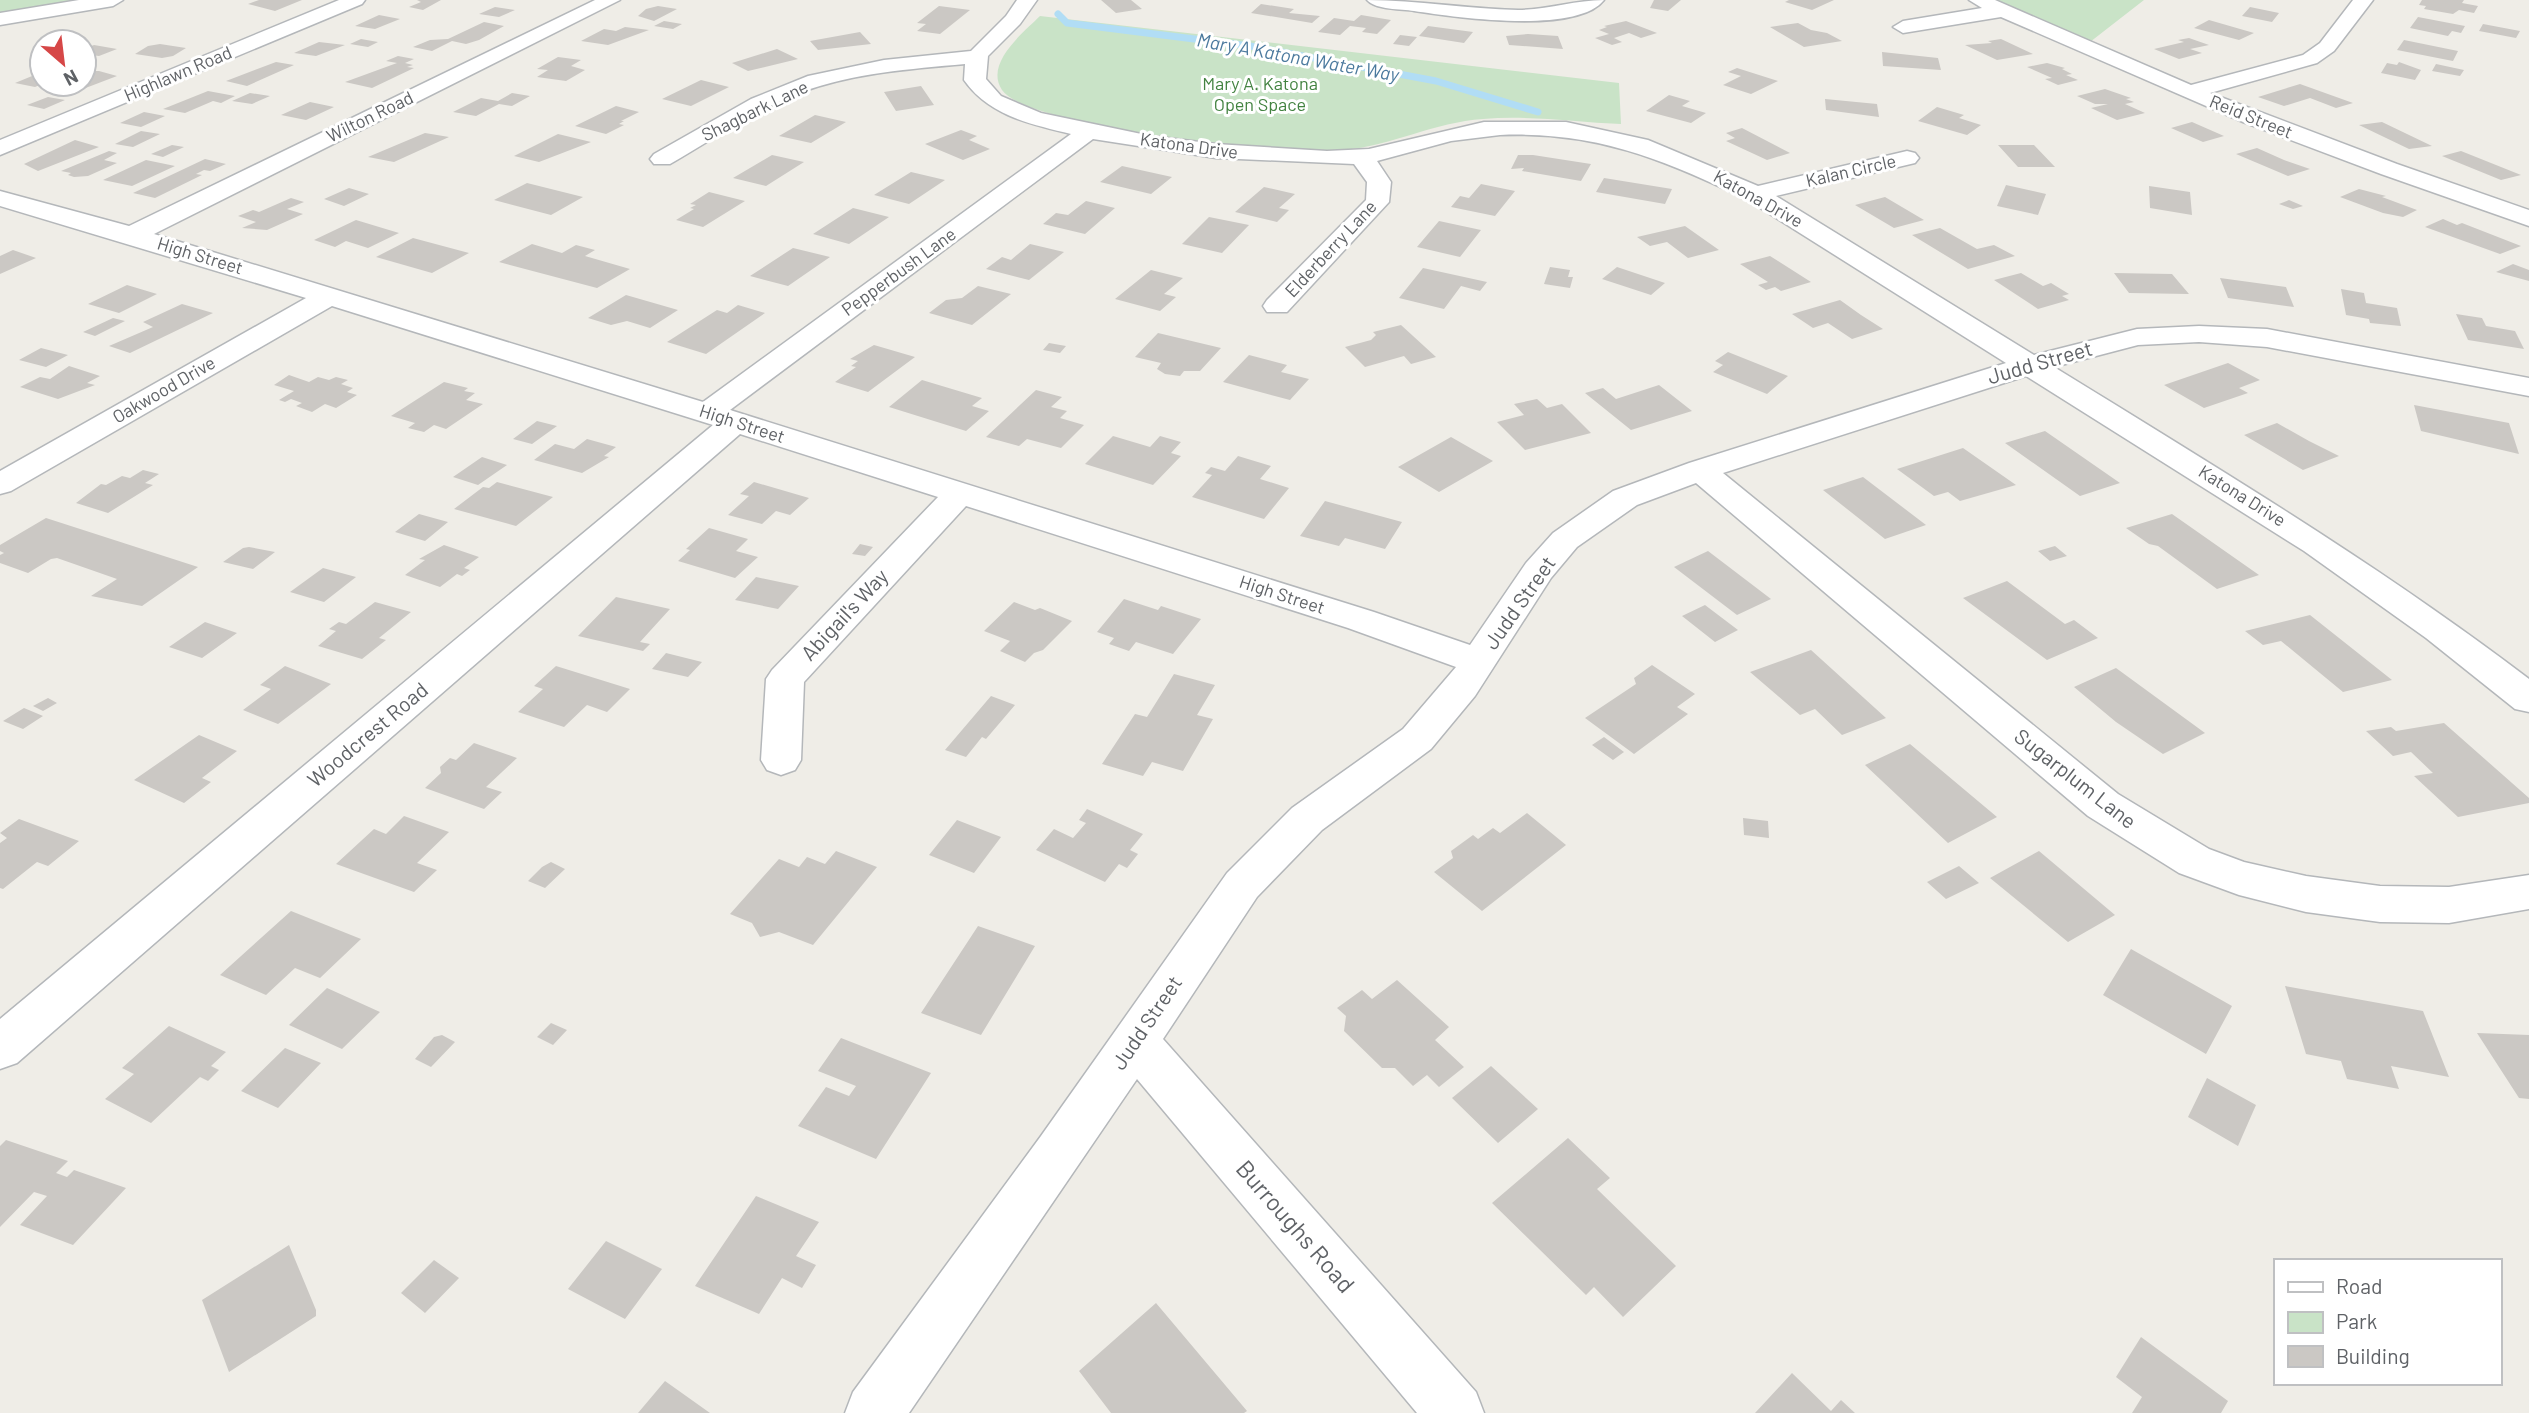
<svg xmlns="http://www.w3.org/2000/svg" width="2529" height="1413" font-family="Barlow,sans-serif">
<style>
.green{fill:#c9e3c7}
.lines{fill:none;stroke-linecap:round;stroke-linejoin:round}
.stream{stroke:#b1ddf5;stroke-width:7}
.building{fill:#cbc8c4}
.minor-casing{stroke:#b4b7ba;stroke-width:3}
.minor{fill:#fff;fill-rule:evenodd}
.labels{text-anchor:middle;stroke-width:6;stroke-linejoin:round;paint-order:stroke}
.far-street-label{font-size:18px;fill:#5f6266;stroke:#fff}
.far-park-label{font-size:18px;fill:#438341;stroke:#fff}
.far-water-label{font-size:19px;font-style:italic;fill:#4c7a9e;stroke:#fff}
.street-label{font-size:21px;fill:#5f6266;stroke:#fff}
.near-street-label{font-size:24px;fill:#5f6266;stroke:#fff}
</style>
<rect width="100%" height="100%" fill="#efede7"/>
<path class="green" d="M0 0H107L0 19Z
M1995 0H2144L2090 42Z
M1040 16 1619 83 1621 124C1575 122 1528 115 1483 119 1435 122 1391 146 1343 150 1293 155 1028 128 1002 90 984 63 1024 32 1040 16Z"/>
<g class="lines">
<path class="stream" d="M1058 14 1067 23 1250 46 1436 81 1538 112"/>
</g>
<path class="building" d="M259 0H302L275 11 248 4Z
M417 0H441L423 10 409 7 421 2Z
M1101 0H1131L1142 9 1116 13Z
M1654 0H1681L1668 11 1650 8Z
M1789 0H1834L1812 10 1785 2Z
M2422 0H2464L2462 3 2478 6 2474 13 2459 10 2453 14 2424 9 2426 6 2419 5Z
M1261 4 1294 9 1289 13 1320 16 1312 23 1251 13Z
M658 6 677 9 654 21 638 16 646 9Z
M939 6 970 10 940 34 917 31 926 24 917 23Z
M495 7 515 10 499 17 479 14Z
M2250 7 2279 13 2272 22 2242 16Z
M379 15 400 19 375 29 355 26Z
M1361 15 1391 20 1377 34 1362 32 1366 28 1350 26 1340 35 1318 32 1334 18 1354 21Z
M2418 17 2465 26 2461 33 2452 31 2448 36 2410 28Z
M2209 20 2254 33 2239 40 2194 28Z
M664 21 682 24 673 29 654 26Z
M1626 21 1657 33 1641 38 1629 33 1614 38 1622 42 1612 45 1595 38 1609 34 1599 30 1607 27 1604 26Z
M484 22 504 26 479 40 466 44 452 41 432 51 413 47 430 40 448 39Z
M1798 23 1811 30 1827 33 1842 41 1804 47 1770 27Z
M2483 24 2520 31 2516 38 2479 31Z
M1428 26 1473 32 1464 43 1419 36Z
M625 27 649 30 608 45 581 41 604 29 616 31Z
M860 32 871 44 818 50 810 41Z
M1528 34 1558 36 1563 49 1509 45 1506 36Z
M1400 35 1417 37 1409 46 1393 44Z
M2189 38 2209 45 2190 49 2202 53 2179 59 2154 49 2184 42 2178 40Z
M361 39 378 42 368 47 350 44Z
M2001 39 2033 54 1997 60 1965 45 1992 43 1988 41Z
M2404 40 2458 51 2453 61 2397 50Z
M319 42 345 45 316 56 294 53Z
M160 44 186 48 173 56 162 58 135 54 148 46Z
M94 45 117 49 99 56 84 54V49Z
M777 49 798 59 748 71 732 63Z
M1882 52 1938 58 1941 70 1883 66Z
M398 56 414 59 405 63 413 65 407 67 414 68 372 88 345 82 397 63 386 61Z
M558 57 581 60 571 66 585 70 566 81 537 77 548 70 537 69Z
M276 62 294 65 247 86 226 81Z
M2399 62 2421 70 2415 80 2381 73 2387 63 2397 65Z
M2047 63 2065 68 2062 69 2072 74 2066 75 2078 80 2058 85 2045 79 2052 78 2027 67Z
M2436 64 2464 70 2460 76 2432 71Z
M1737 68 1778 81 1751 94 1723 85 1741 76 1728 72Z
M84 71H99L117 76 83 89 66 85 84 84Z
M37 74 42 75V84L35 87 15 83Z
M701 80 729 87 691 106 662 99Z
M2300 84 2353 103 2336 108 2310 98 2284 106 2258 97Z
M921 86 934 105 896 111 884 92Z
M2105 89 2131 98 2126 99 2134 102 2125 104 2145 113 2117 120 2091 108 2108 104H2095L2077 96Z
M208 91 235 96 221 103 213 101 185 113 163 109Z
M250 93 270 96 252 104 232 101Z
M512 93 530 96 512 106 499 104 476 116 453 112 481 98 498 101Z
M1669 95 1690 101 1682 106 1706 113 1691 123 1646 111Z
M48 97 65 100 44 109 27 105Z
M1825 99 1877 104 1879 117 1826 110Z
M310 102 334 107 306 120 281 115Z
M616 106 639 112 621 121H624L619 124 624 125 606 134 575 126Z
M1937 107 1964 115 1959 118 1981 125 1967 135 1918 121Z
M144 112 165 116 141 127 120 123Z
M815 115 846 122 811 143 779 136Z
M2192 122 2224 136 2203 142 2171 128Z
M2382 122 2432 146 2409 149 2359 125Z
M1742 128 1790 153 1767 160 1726 141 1735 138 1726 133Z
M961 130 977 136 969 140 990 149 963 160 925 144Z
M141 131 160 134 133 147 115 144Z
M425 133 449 137 394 162 368 157Z
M558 134 591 142 539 162 514 156Z
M75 140 99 147 38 171 24 164Z
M172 145 184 147 163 157 151 154Z
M1998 145H2034L2055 167H2018Z
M2257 148 2284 160 2310 169 2288 176 2236 154Z
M109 151 117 153 104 160 117 163 88 176 74 177 68 175 71 173 61 171Z
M2461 151 2521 175 2501 180 2442 156Z
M772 155 804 162 766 186 733 178Z
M1518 155H1533L1591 164 1581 181 1522 171 1524 168 1511 169Z
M205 159 226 164 210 171 204 170 196 174 202 175 155 198 133 193Z
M146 160 175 166 132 186 103 180Z
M1122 166 1172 177 1151 194 1100 182Z
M911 172 945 180 909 204 874 195Z
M1604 178 1672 189 1665 204 1596 192Z
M527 183 583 197 551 215 494 200Z
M1481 184 1515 191 1495 216 1451 207 1460 196 1469 198Z
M2006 185 2046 194 2038 215 1997 206Z
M2149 186 2190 192 2192 215 2150 208Z
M1264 187 1295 194 1279 208 1289 210 1277 222 1235 212Z
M349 188 369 194 344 206 324 199Z
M2359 189 2386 196 2382 197 2417 210 2403 217 2383 213 2340 197Z
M709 192 745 201 703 227 676 220 694 209 690 208 696 205 690 204Z
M1885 197 1924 220 1894 228 1855 205Z
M291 198 304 202 287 209 303 214 267 230 242 228 256 222 238 216 253 210 259 212Z
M2289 200 2303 206 2293 209 2279 204Z
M1086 201 1115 208 1085 234 1043 224 1056 213 1068 215Z
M853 208 889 217 849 244 813 234Z
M1209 217 1249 225 1222 253 1182 244Z
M2443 219 2457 225 2462 223 2521 246 2500 254 2425 227Z
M356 220 399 233 368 248 346 241 335 247 314 240Z
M1439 221 1481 230 1460 257 1417 247Z
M1685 226 1719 250 1688 258 1667 242 1650 246 1637 237Z
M1940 228 1977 249 1994 245 2015 256 1968 269 1912 235Z
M413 238 469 253 432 273 376 257Z
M532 244 562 253 576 245 595 250 585 256 630 269 597 288 499 262Z
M1030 244 1064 252 1029 280 986 269 1002 257 1011 260Z
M793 248 830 257 788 286 750 276Z
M13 250 36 258 0 274V256Z
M1770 256 1811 282 1781 291 1775 287 1766 290 1758 285 1768 282 1740 264Z
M2513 264 2529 270V281L2496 272Z
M1550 267 1570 270 1568 277H1573L1570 288 1544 284Z
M1617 267 1665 283 1651 295 1602 279Z
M1423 268 1487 282 1480 291 1461 286 1444 309 1399 298Z
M1151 270 1183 278 1164 294 1176 297 1160 311 1115 299Z
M2021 273 2043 286 2051 283 2069 294 2062 296 2069 300 2038 309 1994 280Z
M2114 273 2172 274 2189 294 2129 293Z
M2220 278 2286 287 2294 307 2228 298Z
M127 285 157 294 119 313 88 304Z
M978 286 1011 294 972 325 929 313 946 300 962 298Z
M2341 289 2364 293 2366 303 2397 308 2401 326 2370 323 2369 319 2346 315Z
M626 295 678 310 650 328 627 321 611 325 588 318Z
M1840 300 1861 315 1883 329 1852 339 1828 323 1813 328 1792 314Z
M182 304 213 313 130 353 109 346 153 327 143 322Z
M738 305 765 313 706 354 667 342 717 310 727 313Z
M2456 314 2482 318 2486 326 2515 331 2524 349 2468 340Z
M113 318 125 321 95 336 83 332Z
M1401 325 1436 357 1411 364 1404 356 1365 367 1345 347 1371 340 1376 335 1373 332Z
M1158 333 1221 348 1200 371H1184L1180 376 1165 374 1157 369 1161 363 1135 357Z
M1049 343 1066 346 1060 353 1043 350Z
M874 345 915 357 868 392 835 382 856 367 851 366 858 361 850 359Z
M41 348 68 355 46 367 19 360Z
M1728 352 1788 376 1767 394 1713 372 1723 365 1715 361Z
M1249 355 1287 365 1281 372 1309 379 1290 400 1223 382Z
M2228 363 2260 380 2239 388 2248 393 2204 408 2164 385Z
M69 366 100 376 87 383 95 385 58 399 20 387 40 377 50 379Z
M289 375 309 382 318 377 329 380 336 377 348 380 341 384 353 388 347 392 357 395 336 408 325 404 312 412 296 406 302 403 291 399 285 402 279 400 294 391 274 385Z
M922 380 982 398 972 406 989 411 966 431 889 407Z
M444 382 468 388 464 391 475 393 466 400 483 404 446 429 434 425 424 432 408 428 415 423 391 416Z
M1659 385 1692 411 1631 430 1585 393 1603 388 1616 399Z
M1036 390 1062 397 1051 407 1067 411 1060 418 1084 425 1061 448 1027 439 1019 446 986 437Z
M1537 399 1547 408 1562 404 1591 433 1525 450 1497 422 1524 415 1514 404Z
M2414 405 2509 423 2519 454 2421 431Z
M537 421 557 426 532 444 513 439Z
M2277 423 2309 441 2339 456 2303 470 2244 435Z
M2045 431 2120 483 2080 496 2005 443Z
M1113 436 1150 447 1160 436 1181 442 1171 453 1181 456 1153 485 1085 464Z
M1451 437 1493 461 1439 492 1398 467Z
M587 439 616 447 604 456 609 457 582 473 534 460 555 444 574 449Z
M1963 448 2016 485 1960 501 1948 492 1934 496 1897 469Z
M1238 456 1271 466 1260 479 1289 488 1264 519 1192 497 1212 475 1205 473 1211 467 1225 471Z
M482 457 507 465 478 485 453 477Z
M143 470 159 474 145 483 153 485 108 513 76 503 101 484 106 485 122 476 130 478Z
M1863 477 1926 525 1885 539 1823 490Z
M497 482 553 497 516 526 454 509 483 487 489 488Z
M754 482 809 498 790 515 776 511 762 524 728 515 749 496 740 494Z
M1325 501 1402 522 1385 549 1345 538 1339 546 1300 536Z
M419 514 448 522 425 541 395 532Z
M2172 514 2259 575 2217 589 2158 546 2149 544 2126 528Z
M46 518 198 567 142 606 91 596 117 579 57 558 51 559 28 573 0 563V555L4 553 0 551V545Z
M709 528 748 539 736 551 758 557 735 578 678 561 690 550 686 549Z
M860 544 873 547 865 556 852 554Z
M444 545 479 557 464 568 470 570 462 576 457 574 440 587 405 575 425 560 419 559Z
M2055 546 2067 556 2050 561 2038 551Z
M249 547 275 552 253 569 223 562 243 548Z
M1708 551 1771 599 1737 615 1674 567Z
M323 568 356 577 324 602 290 592Z
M756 577 799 586 778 609 735 600Z
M2007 581 2065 624 2074 620 2098 638 2047 660 1963 598Z
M616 597 670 609 640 642 650 644 643 651 578 636Z
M1124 599 1158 610 1161 606 1201 619 1173 654 1136 642 1129 651 1109 644 1114 638 1097 632Z
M375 602 411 612 379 638 386 640 362 659 318 646 336 631 329 629 339 622 346 624Z
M1014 602 1035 610 1040 608 1072 621 1043 650 1034 653 1025 662 1000 651 1010 641 984 631Z
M1705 605 1738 630 1715 642 1682 616Z
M2310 615 2392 680 2343 692 2281 641 2263 645 2245 631Z
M205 622 237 633 202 658 169 647Z
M1811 650 1886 718 1842 735 1815 709 1800 715 1750 672Z
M666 653 702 662 688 677 652 669Z
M1652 665 1695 694 1677 707 1688 714 1634 754 1585 718 1636 684 1634 678Z
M285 666 331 684 278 724 243 710 271 689 260 685Z
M556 666 630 689 607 712 587 705 564 727 518 712 543 689 534 686Z
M2116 668 2205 733 2163 754 2116 722 2074 687Z
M1174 674 1215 685 1197 715 1213 719 1183 771 1152 762 1143 776 1102 764 1135 714 1147 717Z
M991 696 1015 705 986 739 982 737 966 757 945 750Z
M48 698 57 703 43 711 33 706Z
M24 708 43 716 23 729 3 721Z
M2444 723 2529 798V803L2458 817 2414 776 2433 773 2411 752 2393 756 2366 731 2391 727 2396 731Z
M199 735 237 751 202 778 211 782 184 803 134 780Z
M1604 737 1624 752 1613 760 1592 745Z
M474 743 517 758 486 787 502 792 484 809 425 788 441 773 440 767 450 758 456 760Z
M1910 744 1997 817 1948 843 1865 765Z
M1087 809 1143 834 1130 850 1138 854 1127 868 1119 864 1105 882 1036 850 1054 829 1073 838 1086 823 1079 820Z
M1527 813 1566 845 1482 911 1434 872 1453 858 1451 851 1473 835 1478 839 1493 828 1500 833Z
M404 816 449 832 417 863 437 870 414 892 336 864 374 829 386 834Z
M1743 818 1768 821 1769 838 1744 835Z
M19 819 79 841 48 866 37 862 3 889 0 888V843L7 838 0 833Z
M957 820 1001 837 974 873 929 855Z
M836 851 877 867 813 945 779 932 760 937 752 923 730 914 779 859 799 867 807 857 825 864Z
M2039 851 2115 915 2068 942 1990 878Z
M551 862 565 869 545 888 528 881 542 867Z
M1959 866 1979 883 1946 899 1927 882Z
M291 911 361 939 320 978 295 968 266 995 220 975Z
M978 926 1035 946 981 1035 921 1013Z
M2131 949 2232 1006 2206 1054 2103 995Z
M1397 980 1449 1027 1435 1040 1464 1067 1439 1087 1427 1075 1413 1086 1395 1068H1382L1344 1031 1346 1016 1337 1008 1362 990 1372 999Z
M2285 986 2423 1011 2449 1077 2391 1066 2399 1089 2347 1079 2341 1061 2306 1054Z
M327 988 380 1012 342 1049 289 1025Z
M551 1023 567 1030 553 1045 537 1037Z
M169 1026 226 1052 211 1066 219 1070 208 1081 200 1077 151 1123 105 1099 134 1074 122 1068Z
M2477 1033 2529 1035V1099L2519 1098Z
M442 1035 455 1042 431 1067 415 1059 434 1037Z
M841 1038 931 1073 876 1159 798 1126 826 1087 849 1096 856 1086 818 1071Z
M285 1048 321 1063 278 1108 241 1091Z
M1491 1066 1538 1109 1498 1143 1452 1098Z
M2207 1078 2256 1105 2238 1146 2188 1117Z
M1568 1138 1610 1178 1597 1189 1676 1266 1623 1317 1594 1287 1586 1295 1492 1203Z
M6 1140 68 1161 56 1173 67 1177 74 1170 126 1188 73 1245 20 1225 47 1196 34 1192 0 1227V1146Z
M756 1196 819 1222 796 1256 816 1265 802 1288 782 1278 759 1314 695 1286Z
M606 1241 662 1269 625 1319 568 1289Z
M289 1245 316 1310V1316L229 1372 202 1300Z
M434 1260 459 1278 425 1313 401 1293Z
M1156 1303 1247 1411 1244 1413H1111L1079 1371Z
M2141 1337 2228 1401 2221 1413H2132L2142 1397 2116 1377Z
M1792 1373 1831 1411 1841 1400 1855 1413H1755Z
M665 1381 710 1413H638Z"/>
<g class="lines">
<defs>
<path id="minor" d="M79 0H123L113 6 0 25V13Z
M339 0H365L362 4 0 155V140Z
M595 0H620L154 234 703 402 1071 134C1031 124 989 116 964 80L965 64C910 69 854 73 802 92 755 110 713 139 670 164H654L650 159 654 154 751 99 808 76 884 60 971 51 1006 16 1017 0H1037L1020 24 988 56 986 79 1001 96 1041 113 1151 136 1216 144 1327 151 1369 149 1484 122H1566L1648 140 1758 186 1907 151 1915 153 1919 158 1915 163 1776 196 2034 355 2137 329 2199 326 2267 329 2529 378V396L2267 347 2199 342 2138 345 2054 367C2216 467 2378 564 2529 679V712L2515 709 2426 638 2304 551 2026 376 1723 473 2118 794 2209 849 2244 862 2306 876 2380 886 2449 887 2529 875V909L2449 923 2380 922 2306 912 2239 895 2179 873 2088 816 1696 483 1637 505 1577 547 1551 578 1475 696 1431 749 1322 830 1257 897 1163 1039 1476 1392 1484 1413H1417L1137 1079 909 1413H845L853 1392 1041 1136 1227 873 1292 808 1403 729 1456 667 1348 628 966 506 804 682 801 760 795 770 781 775 767 770 761 760 766 679 772 670 938 497 740 434 17 1063 0 1069V1019L713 425 332 306 11 491 0 494V471L306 298 0 206V191L129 226ZM1500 135C1595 131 1663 159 1746 199L2006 363 1689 463 1613 491 1553 533 1526 563 1470 645 1374 612 730 410 1093 139 1216 158 1354 164 1367 182 1366 200 1267 300 1263 306 1267 312H1287L1389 202 1391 182 1377 161 1451 141Z
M1367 0C1418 0 1468 9 1518 10 1548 10 1574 0 1604 0 1577 35 1453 17 1414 11 1401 9 1376 10 1367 0Z
M1969 0H1995L2191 85 2303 55 2320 43 2353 0H2373L2334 51 2317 63 2210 93 2397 164 2529 210V226L2381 174 2243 122 2001 17 1903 33 1893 27 1903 21 1982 8Z"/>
</defs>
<use href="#minor" class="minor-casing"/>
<use href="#minor" class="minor"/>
</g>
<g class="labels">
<g class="far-street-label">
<text transform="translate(178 74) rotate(-23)" y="6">Highlawn Road</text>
<text transform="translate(755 111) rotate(-26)" y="6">Shagbark Lane</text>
<text transform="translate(370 117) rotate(-26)" y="6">Wilton Road</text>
<text transform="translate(2251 117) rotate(22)" y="6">Reid Street</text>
<text transform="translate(1189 146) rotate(8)" y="6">Katona Drive</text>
<text transform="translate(1851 171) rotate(-13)" y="6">Kalan Circle</text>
<text transform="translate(1758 199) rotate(29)" y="6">Katona Drive</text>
<text transform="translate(1331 249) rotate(-47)" y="6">Elderberry Lane</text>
<text transform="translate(200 256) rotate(17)" y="6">High Street</text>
<text transform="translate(899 272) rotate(-36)" y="6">Pepperbush Lane</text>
<text transform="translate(164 390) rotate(-30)" y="6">Oakwood Drive</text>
<text transform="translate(742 424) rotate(18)" y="6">High Street</text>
<text transform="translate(2242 496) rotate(32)" y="6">Katona Drive</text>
<text transform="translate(1282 595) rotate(18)" y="6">High Street</text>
</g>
<g class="far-park-label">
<text x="1260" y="90">Mary A. Katona<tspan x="1260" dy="21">Open Space</tspan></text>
</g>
<g class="far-water-label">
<text transform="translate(1298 57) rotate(10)" y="7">Mary A Katona Water Way</text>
</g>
<g class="street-label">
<text transform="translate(2040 363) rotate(-16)" y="7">Judd Street</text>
<text transform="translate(1520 603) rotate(-55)" y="7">Judd Street</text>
<text transform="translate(845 615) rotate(-47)" y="7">Abigail's Way</text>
<text transform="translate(368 735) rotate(-40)" y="7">Woodcrest Road</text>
<text transform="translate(2075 779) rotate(38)" y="7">Sugarplum Lane</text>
<text transform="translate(1147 1023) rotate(-56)" y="7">Judd Street</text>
</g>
<g class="near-street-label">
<text transform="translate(1295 1227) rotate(49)" y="8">Burroughs Road</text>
</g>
</g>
<rect x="2274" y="1259" width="228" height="126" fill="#ffffff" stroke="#bfc0c2" stroke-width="2"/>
<rect x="2288" y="1282" width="35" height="10" fill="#ffffff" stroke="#bfc0c2" stroke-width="2"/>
<text x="2336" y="1294" font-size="21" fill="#5f6266">Road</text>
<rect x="2288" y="1312" width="35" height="21" fill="#c9e3c7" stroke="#bfc0c2" stroke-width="2"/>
<text x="2336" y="1329" font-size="21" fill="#5f6266">Park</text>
<rect x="2288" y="1346" width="35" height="21" fill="#cbc8c4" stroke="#bfc0c2" stroke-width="2"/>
<text x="2336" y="1364" font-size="21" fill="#5f6266">Building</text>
<g transform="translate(63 63) rotate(152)"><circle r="33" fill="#ffffff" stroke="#bfc0c2" stroke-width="2"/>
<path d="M0-5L12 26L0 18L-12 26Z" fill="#d64747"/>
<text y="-10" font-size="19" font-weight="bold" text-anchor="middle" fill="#5f6266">N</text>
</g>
</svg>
